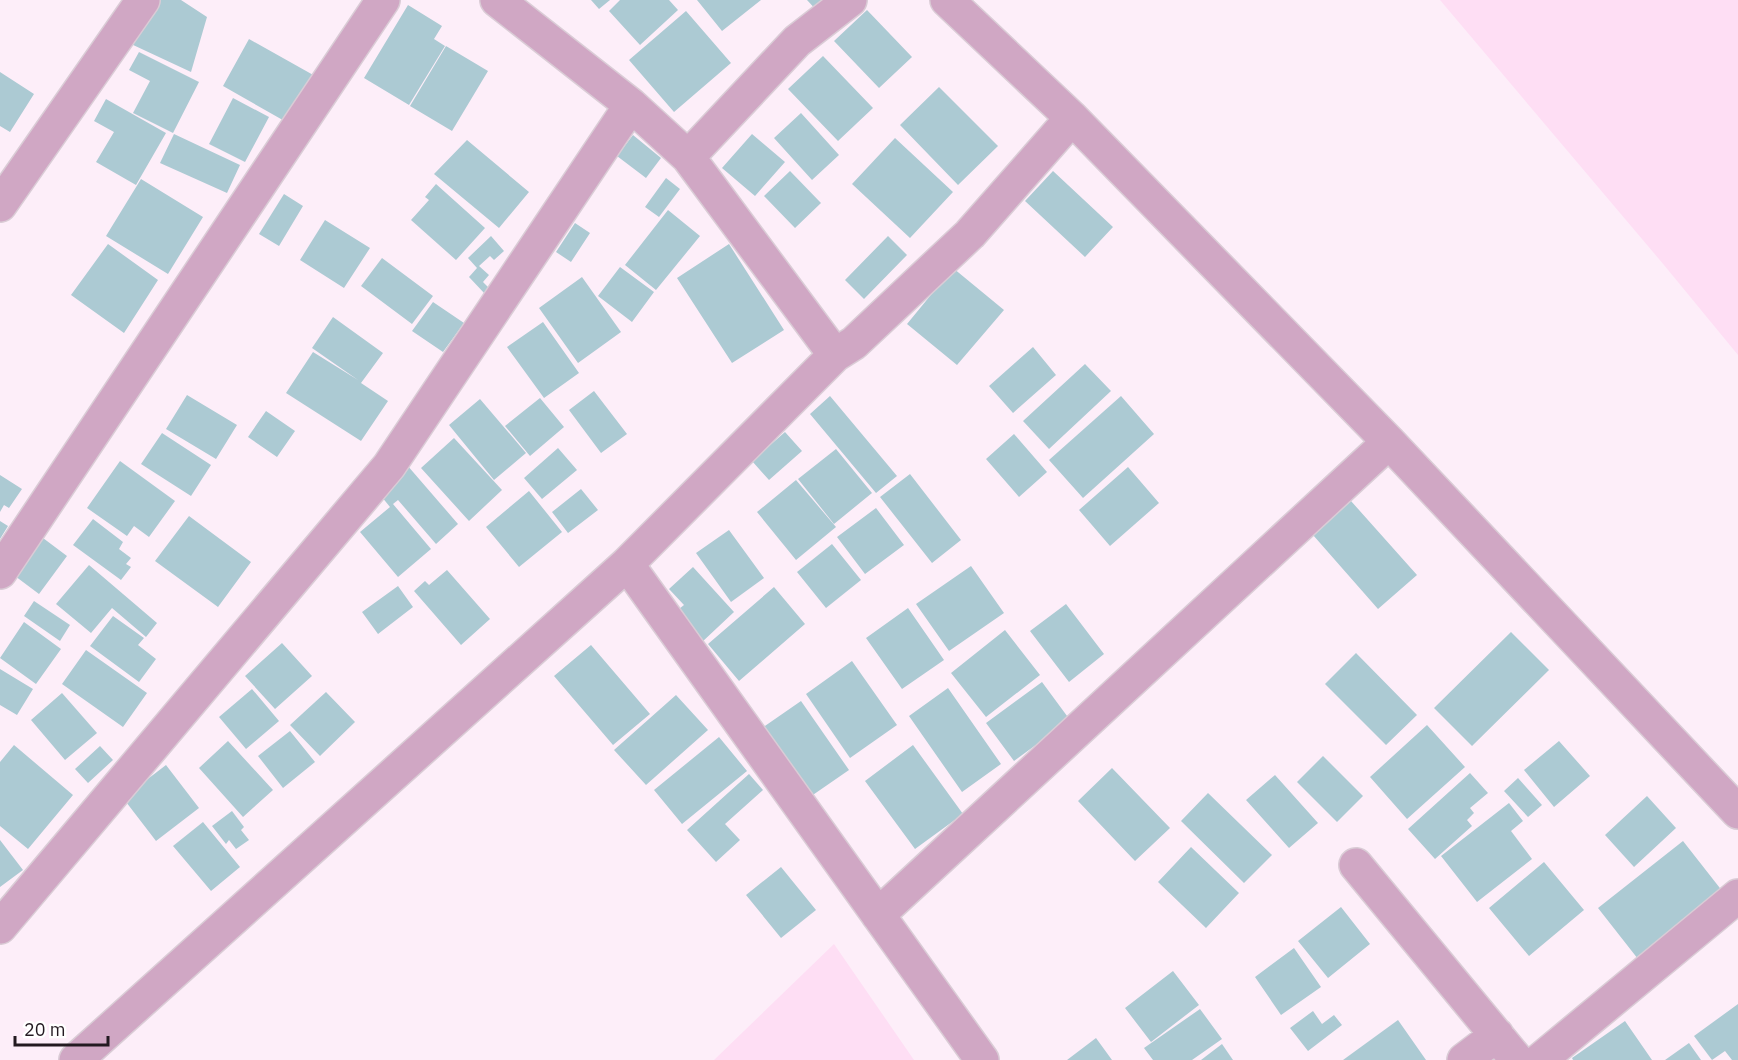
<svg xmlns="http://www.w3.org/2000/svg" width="1738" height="1060" font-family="'IBM Plex Sans',sans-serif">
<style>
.built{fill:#fedef4}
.building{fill:#accad3}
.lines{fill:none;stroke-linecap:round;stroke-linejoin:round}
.minor-casing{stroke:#daccd6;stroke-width:36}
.minor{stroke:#d0a7c4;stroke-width:33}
</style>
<rect width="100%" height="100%" fill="#fdeef9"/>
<path class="built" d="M1440 0H1738V355L1664 265Z
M834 944 914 1060H714Z"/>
<path class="building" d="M160 0H181L207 17 191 72 131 44Z
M591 0H610L599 9Z
M620 0H669L678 10 640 45 609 11Z
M697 0H761L722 31Z
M807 0H833L819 13Z
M408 5 442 26 434 39 445 46 409 105 364 78Z
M867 10 912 57 879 88 834 41Z
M686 11 731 63 674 112 629 60Z
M249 39 315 76 288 123 223 86Z
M446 46 488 71 452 131 410 106Z
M139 52 199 82 173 133 133 113 150 81 129 70Z
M823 56 873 108 838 141 788 89Z
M0 72 34 94 10 132 0 126Z
M939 87 998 146 958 185 900 125Z
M233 98 269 117 245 162 209 144Z
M106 99 166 133 136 185 96 162 114 132 94 121Z
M801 113 839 155 812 180 774 138Z
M174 134 240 165 227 193 160 163Z
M752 134 785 162 755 196 722 168Z
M633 135 661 158 646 178 617 156Z
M895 138 953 192 910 238 852 184Z
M467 140 529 192 499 228 434 174Z
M790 171 821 203 795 228 764 196Z
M1053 171 1113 227 1085 257 1025 201Z
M666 178 680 189 659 217 645 207Z
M141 179 203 217 168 274 106 236Z
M436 184 485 228 456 260 411 220 429 200 425 197Z
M284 194 303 206 279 246 259 234Z
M668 210 700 236 656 290 625 265Z
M325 220 370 248 344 288 300 260Z
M575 223 590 233 571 262 556 252Z
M491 236 504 251 494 260 490 256 479 266 489 275 483 282 490 289 485 294 469 277 477 268 468 258Z
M888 236 907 255 864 299 845 280Z
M108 244 158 280 124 333 71 295Z
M729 244 784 330 732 363 677 278Z
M382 258 433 296 412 324 361 286Z
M620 267 654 292 632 322 598 296Z
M953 268 1004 310 957 365 907 324Z
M582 277 621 332 578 363 539 308Z
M433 302 464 323 443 352 412 331Z
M333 317 383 353 361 383 388 401 361 441 286 393 313 352 358 380 312 348Z
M543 322 579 373 544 398 507 347Z
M1033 347 1056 375 1013 413 989 386Z
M1085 364 1111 391 1049 449 1023 421Z
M594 391 627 434 601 453 569 410Z
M187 395 237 425 216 459 166 429Z
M830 396 897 476 876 493 810 414Z
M1121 396 1154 434 1083 498 1049 460Z
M540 398 564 427 530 456 505 426Z
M480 399 526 453 494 480 449 425Z
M266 411 295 431 277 457 248 437Z
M785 432 802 451 769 480 752 461Z
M162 433 211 465 191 496 141 464Z
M1014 434 1047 472 1019 497 986 459Z
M454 438 502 490 469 521 421 468Z
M558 448 577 470 542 499 524 478Z
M836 449 872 493 834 524 798 479Z
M120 461 175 501 149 537 134 526 127 536 87 508Z
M407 465 458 524 436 544 398 500 393 504 431 549 398 577 360 532 390 507 377 491Z
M1128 467 1159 503 1110 546 1079 510Z
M910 474 961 540 932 563 880 497Z
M0 475 22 489 9 508 4 505 0 512Z
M796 480 836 527 796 560 757 512Z
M581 489 598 510 568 533 552 512Z
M529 491 562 532 519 567 486 527Z
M1351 501 1417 575 1378 609 1313 535Z
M876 508 904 545 865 574 837 537Z
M189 516 251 562 218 607 155 561Z
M93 519 123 542 119 549 131 558 126 564 131 567 121 580 73 545Z
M0 521 8 526 0 539Z
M729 530 764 578 731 602 696 553Z
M43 538 67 556 39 594 15 576Z
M832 544 861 580 826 608 797 572Z
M89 565 157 623 146 637 112 608 91 633 56 604Z
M971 566 1004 613 949 651 916 604Z
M693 567 734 612 701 643 674 613 684 605 669 589Z
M447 570 490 619 461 645 414 591 425 581 429 585Z
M398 586 413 607 378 634 362 612Z
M774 587 805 624 739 681 708 644Z
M34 601 70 625 60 641 24 616Z
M1066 604 1104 654 1069 682 1030 631Z
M908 608 944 660 902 689 866 638Z
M113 616 144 638 138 645 156 659 139 682 90 646Z
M24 622 61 649 36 684 0 658Z
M1005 630 1040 675 986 717 951 673Z
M1511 632 1549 670 1472 746 1434 708Z
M282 643 312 676 275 709 245 676Z
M591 645 650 714 613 745 554 676Z
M86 650 147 693 123 727 62 684Z
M1356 653 1417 715 1386 745 1325 684Z
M852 661 897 725 850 758 806 694Z
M0 669 33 689 17 715 0 705Z
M1042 682 1070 720 1014 761 986 723Z
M948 688 1001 764 962 792 909 716Z
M252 689 279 721 246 749 219 717Z
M326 692 355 722 320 756 290 725Z
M62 693 97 733 65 760 31 720Z
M676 695 708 730 646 785 614 750Z
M801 701 849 770 807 799 759 730Z
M1427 725 1465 767 1407 819 1370 777Z
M290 731 315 762 283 788 258 756Z
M719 737 747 771 682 824 654 790Z
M228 741 273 790 243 817 199 768Z
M1559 741 1590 776 1554 807 1524 770Z
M14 745 73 795 28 849 0 826V762Z
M913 745 963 814 915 849 865 781Z
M100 746 113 760 88 783 75 769Z
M1323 756 1363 796 1337 822 1297 782Z
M166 765 199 808 156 841 123 798Z
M1112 768 1170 828 1135 861 1078 801Z
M1470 773 1488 793 1470 808 1474 813 1467 820 1472 826 1435 859 1408 829Z
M749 774 763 790 725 824 740 840 716 862 687 830Z
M1275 775 1318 823 1289 848 1246 800Z
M1518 778 1542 805 1528 817 1504 791Z
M1208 793 1272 855 1244 883 1181 821Z
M1647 796 1676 828 1634 867 1605 835Z
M1509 803 1523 821 1511 831 1532 859 1477 902 1441 856Z
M232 811 244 827 241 830 249 840 236 849 229 840 226 844 212 826Z
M203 822 240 867 211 891 173 846Z
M0 840 23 870 0 887Z
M1683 841 1723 892 1638 959 1598 908Z
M1191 847 1239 893 1206 928 1158 882Z
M1544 862 1584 910 1529 956 1489 908Z
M781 867 816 910 781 938 746 895Z
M1341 907 1370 944 1328 978 1298 941Z
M1294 948 1321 987 1281 1015 1255 977Z
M1173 971 1199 1005 1151 1042 1125 1008Z
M1738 1004V1060H1732L1725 1051 1712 1060 1694 1036Z
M1200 1009 1222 1039 1192 1060H1153L1144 1048Z
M1313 1011 1322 1024 1334 1015 1342 1025 1308 1051 1290 1028Z
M1398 1020 1426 1060H1343Z
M1625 1021 1652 1060H1573L1572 1058Z
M1096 1038 1112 1060H1067Z
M1689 1043 1701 1060H1665Z
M1222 1044 1233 1060H1201Z"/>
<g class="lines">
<defs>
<path id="minor" d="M497 0 631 105 688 157 835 355
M947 0 1072 118 1389 442 1738 812
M688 157 797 41 850 0
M0 205 143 0
M627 564 982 1060
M0 572 383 0
M1356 865 1517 1060
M878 915 1389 442
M0 927 389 466 631 105
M76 1060 627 564 835 355 854 343 970 234 1072 118
M1464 1060 1497 1035
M1540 1060 1738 896"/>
</defs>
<use href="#minor" class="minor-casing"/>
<use href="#minor" class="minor"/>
</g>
<path d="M15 1036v9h93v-9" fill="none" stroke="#231a21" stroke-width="3"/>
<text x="24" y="1036" font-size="18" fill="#231a21" stroke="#ffffff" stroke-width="4.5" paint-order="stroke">20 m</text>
</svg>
